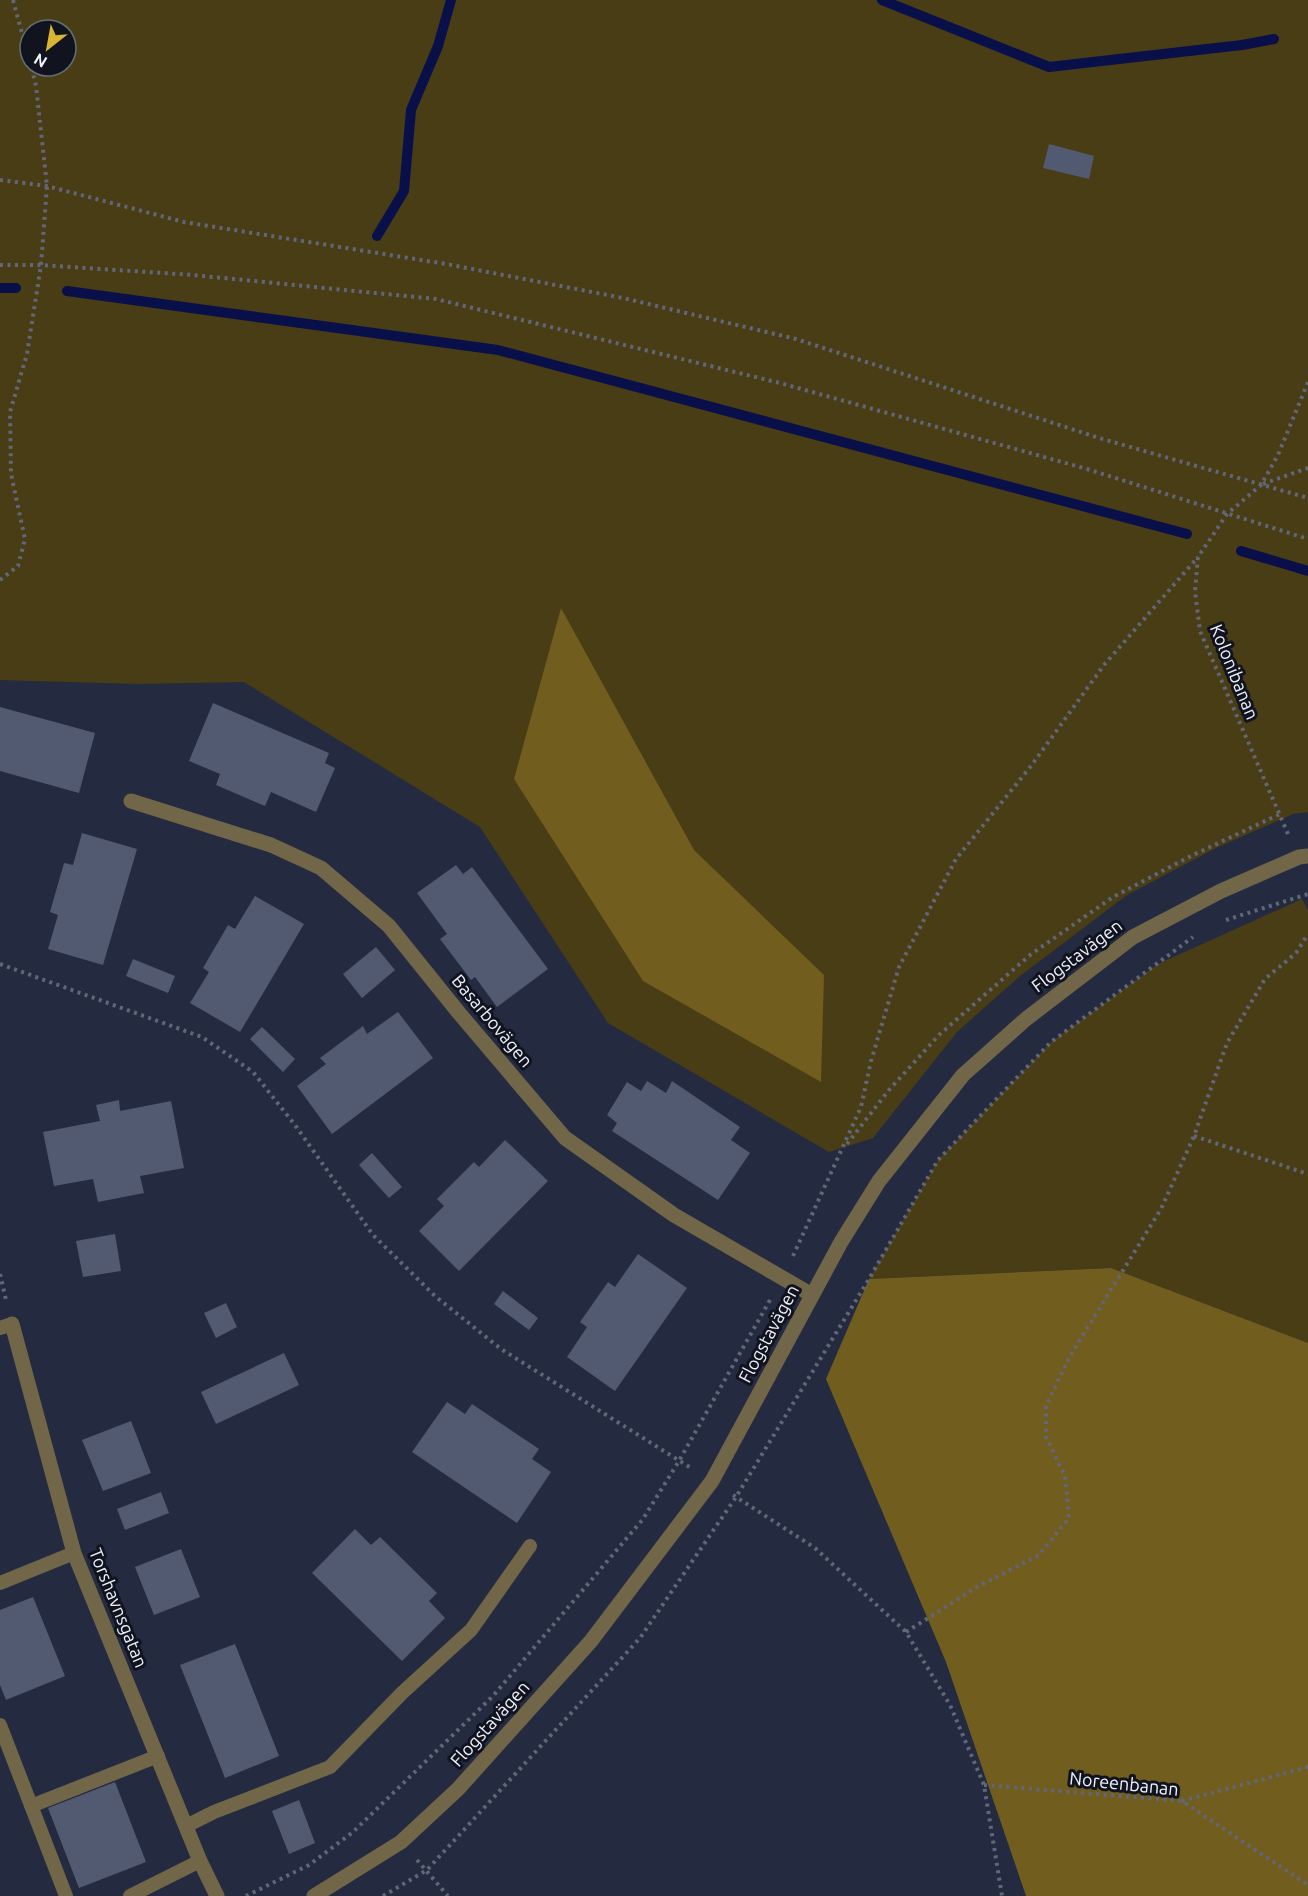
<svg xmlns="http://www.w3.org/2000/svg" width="1308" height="1896" font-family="Ubuntu,sans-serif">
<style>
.green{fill:#493d15;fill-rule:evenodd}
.forest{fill:#715d1e}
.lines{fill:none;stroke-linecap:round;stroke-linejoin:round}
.stream{stroke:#091049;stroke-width:10}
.building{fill:#525a71}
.path{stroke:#616779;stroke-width:4;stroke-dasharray:3 4.5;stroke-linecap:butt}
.lane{stroke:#716647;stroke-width:14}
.street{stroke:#716647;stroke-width:15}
.labels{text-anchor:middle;stroke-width:6;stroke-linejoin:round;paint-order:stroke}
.street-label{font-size:18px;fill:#eef2fd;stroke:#11141e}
</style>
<rect width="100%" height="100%" fill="#242b40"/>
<path class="green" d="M0 0H1308V812L1293 814 1216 848 1127 895 1020 976 957 1032 873 1138 829 1152 608 1023 480 827 244 682 138 684 0 680ZM30 30H66V66H30Z
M1302 899 1308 910V1343L1111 1268 869 1279 938 1160 1051 1042 1158 964Z"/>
<path class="forest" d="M561 608 694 850 824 975 821 1082 643 981 514 779Z
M1111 1268 1308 1343V1896H1026L946 1662 826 1379 869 1279Z"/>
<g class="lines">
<path class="stream" d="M882 0 1049 67 1242 45 1274 39
M377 236 404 191 411 110 438 46 451 0
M0 288H16
M67 291 498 350 1187 534
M1241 551 1308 571"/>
</g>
<path class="building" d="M1049 144 1094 156 1089 179 1043 168Z
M213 703 329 753 325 763 335 768 316 812 271 792 265 806 216 785 220 774 189 761Z
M0 707 95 733 79 793 0 771Z
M82 833 137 849 103 965 48 949 58 915 50 912 64 863 73 865Z
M456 865 463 874 472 867 548 969 497 1007 475 977 471 980 440 939 447 934 417 893Z
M255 896 304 924 240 1032 190 1003 209 972 203 968 228 925 235 929Z
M376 947 395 970 362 998 343 974Z
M133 959 175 976 168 993 126 976Z
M398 1012 433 1058 332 1134 297 1086 326 1064 320 1058 363 1026 367 1034Z
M262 1027 295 1059 283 1072 250 1039Z
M647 1081 666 1093 672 1081 740 1127 731 1140 750 1153 718 1200 612 1131 617 1123 607 1115 627 1082 641 1091Z
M119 1100 120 1111 171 1101 184 1168 140 1176 144 1193 98 1202 93 1179 54 1186 43 1132 100 1121 96 1105Z
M505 1140 548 1181 459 1271 419 1231 444 1206 437 1199 474 1162 479 1167Z
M372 1153 402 1187 389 1198 359 1165Z
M115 1234 121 1271 83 1277 76 1241Z
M638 1254 687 1288 615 1391 567 1357 587 1327 580 1322 608 1282 615 1287Z
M503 1291 538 1318 529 1330 494 1304Z
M226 1303 237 1327 216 1338 204 1313Z
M284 1353 299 1385 216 1424 201 1392Z
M447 1402 465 1414 472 1404 539 1449 532 1459 551 1472 517 1523 412 1452Z
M131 1421 151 1473 103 1491 82 1440Z
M161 1492 169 1513 125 1530 117 1509Z
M355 1529 371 1545 380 1537 437 1593 429 1601 445 1618 402 1661 312 1573Z
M181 1549 200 1597 154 1615 135 1567Z
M33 1597 65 1676 6 1700 0 1685V1610Z
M235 1644 279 1756 225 1778 180 1665Z
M115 1782 146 1862 79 1888 48 1808Z
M299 1800 315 1843 289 1854 272 1811Z"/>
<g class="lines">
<path class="path" d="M13 0 30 63
M0 180 47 186 184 222 446 264 623 298 796 339 1099 438 1308 498
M0 265H41L193 275 436 299 780 383 1087 469 1308 539
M1263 484 1308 468
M0 580 18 566 25 539 11 474 10 412 27 354 41 265 47 186 36 86 31 66
M1288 834 1200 631 1195 591 1198 557 1227 514 1261 485 1278 455 1308 382
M1226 920 1308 894
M0 964 202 1037 253 1072 295 1125 373 1235 435 1296 501 1349 691 1468
M1194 1136 1308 1174
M847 1144 889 1090 939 1035 1030 955 1113 897 1191 856 1280 814
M793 1256 861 1107 871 1061 899 967 956 859 1031 766 1104 665 1198 557
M0 1274 6 1300
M733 1495 815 1548 906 1632 950 1705 984 1785 1002 1896
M906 1632 977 1587 1039 1555 1069 1518 1065 1476 1046 1437V1406L1070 1356 1161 1209 1194 1136 1227 1043 1265 979 1296 953 1308 934
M984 1785 1182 1801 1308 1885
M1182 1801 1308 1767
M417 1860 448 1896
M246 1896 309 1865 353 1832 493 1696 643 1519 679 1461 770 1300
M383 1896 427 1870 640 1638 736 1497 869 1279 938 1160 1051 1042 1193 937"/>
<path class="lane" d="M0 1328 12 1324
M0 1583 74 1553
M0 1725 66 1896
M31 1806 158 1756
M186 1826 214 1812 330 1767 402 1693 471 1630 530 1546
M130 1896 200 1861"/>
<path class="street" d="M131 801 271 845 321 868 389 926 459 1013 565 1138 674 1215 812 1295
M12 1324 74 1553 200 1861 217 1896
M314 1896 401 1842 458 1789 591 1641 712 1481 841 1242 879 1181 963 1075 1026 1019 1133 937 1221 891 1299 857 1308 856"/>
</g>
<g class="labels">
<g class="street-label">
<text transform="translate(1234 672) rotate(68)" y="6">Kolonibanan</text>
<text transform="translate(1077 956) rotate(-37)" y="6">Flogstavägen</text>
<text transform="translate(492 1021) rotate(50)" y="6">Basarbovägen</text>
<text transform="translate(769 1334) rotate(-62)" y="6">Flogstavägen</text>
<text transform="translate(118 1608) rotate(68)" y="6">Torshavnsgatan</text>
<text transform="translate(490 1724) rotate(-48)" y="6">Flogstavägen</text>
<text transform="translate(1124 1784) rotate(6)" y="6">Noreenbanan</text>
</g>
</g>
<g transform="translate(48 48) rotate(211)"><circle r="28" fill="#11141e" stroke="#696d77" stroke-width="1.5"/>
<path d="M0-4.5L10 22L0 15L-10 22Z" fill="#d9b334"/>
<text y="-9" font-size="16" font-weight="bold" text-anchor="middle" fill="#eef2fd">N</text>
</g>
</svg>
